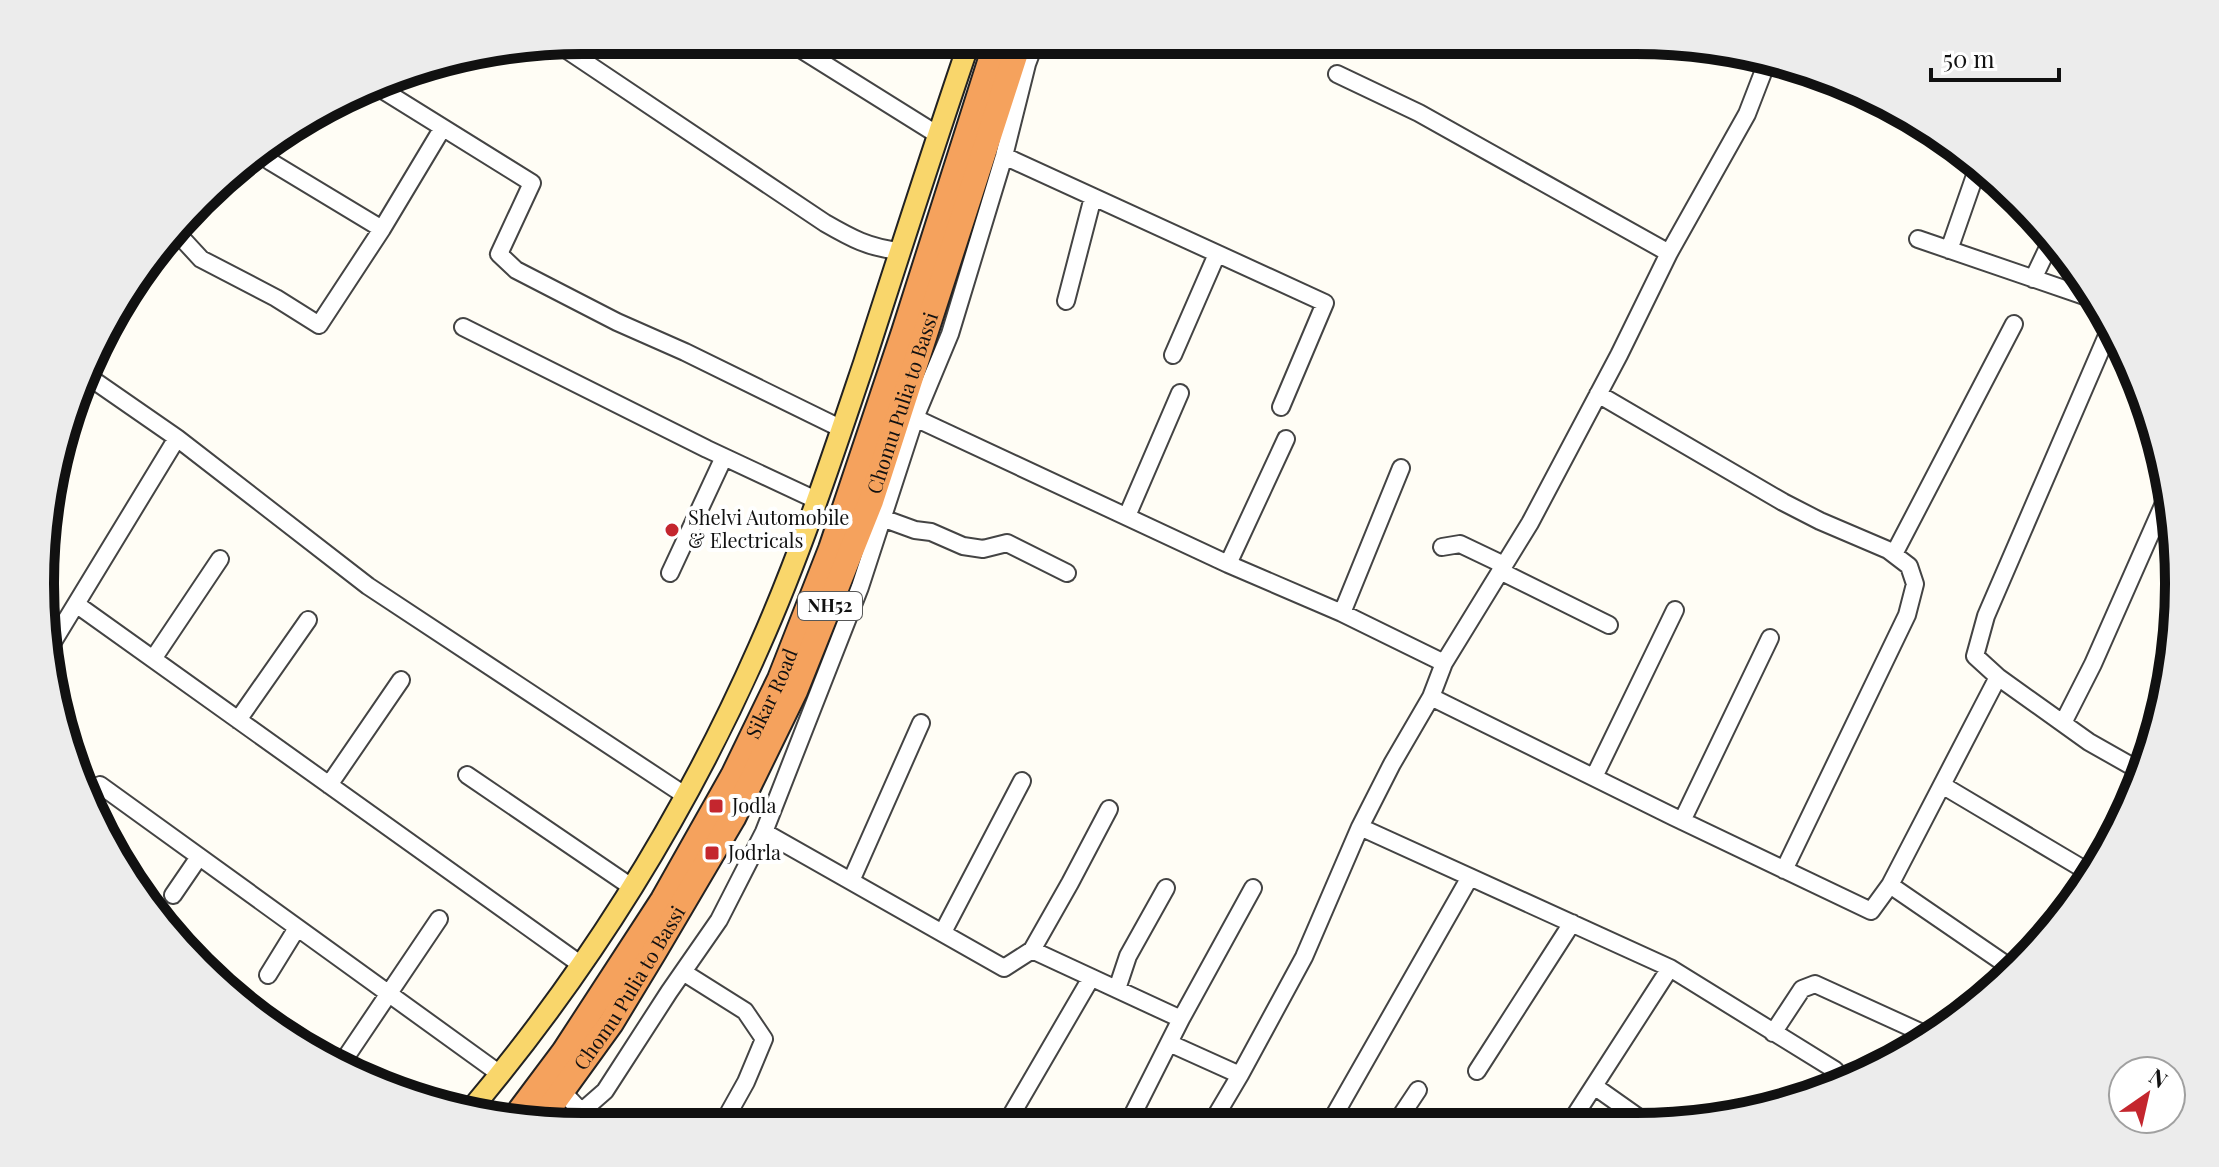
<svg xmlns="http://www.w3.org/2000/svg" width="2219" height="1167" font-family="'Playfair Display',serif">
<style>
.lines{fill:none;stroke-linecap:round;stroke-linejoin:round}
.minor-casing{stroke:#444;stroke-width:20}
.major-casing{stroke:#222;stroke-width:24}
.highway-casing{stroke:#222;stroke-width:28}
.minor{stroke:#fff;stroke-width:16}
.major{stroke:#f9d66b;stroke-width:20}
.highway{stroke:#f5a25d;stroke-width:24}
.poi-dot{fill:#c4262e;stroke:#fff;stroke-width:3}
.labels{text-anchor:middle;stroke-width:8;stroke-linejoin:round;paint-order:stroke}
.shield{fill:#fff;stroke:#585858;stroke-width:2}
.shield-label{font-size:18px;font-weight:bold;fill:#111}
.street-label{font-size:20px;fill:#111;stroke:#fff}
.poi-label{font-size:20px;fill:#111;stroke:#fff;text-anchor:start}
.rim{fill:none;stroke:#111;stroke-width:10}
</style>
<rect width="100%" height="100%" fill="#fffdf5"/>
<g class="lines">
<defs>
<path id="minor" d="M786 40 938 135
M558 44 825 223C851 238 869 248 900 251
M1337 74 1419 113 1669 253
M376 86 532 183 499 254 516 270 617 322 685 352 842 429
M256 151 271 162 382 229
M1004 156 1325 303 1281 407
M177 233 201 259 276 298 319 325 382 229 442 129
M1918 239 2099 301
M1949 250 1979 164
M2033 279 2053 237
M1066 301 1093 197
M463 327 707 449 816 500
M1173 355 1217 254
M89 377 177 438 368 586 686 796
M1598 394 1783 502 1820 521 1888 550 1909 566 1915 584 1907 615 1784 870
M915 418 1228 564 1342 613 1444 663 1431 697 1392 764 1360 827 1304 957 1240 1075
M1127 516 1180 393
M882 518 915 530 931 532 963 546 983 549 1007 543 1067 573
M1442 547 1460 544 1504 565
M1894 554 2014 324
M1228 564 1286 439
M1500 571 1609 625
M670 573 724 457
M76 604 580 964
M1342 613 1401 468
M48 650 177 438
M153 659 220 559
M1444 663 1530 523 1619 355 1669 253 1747 114 1769 57
M1998 677 1975 656 1986 616 2112 324
M1431 697 1674 817 1871 911 1890 885 2014 970
M238 720 308 620
M2063 723 2093 664 2169 492
M467 775 633 888
M1594 777 1675 610
M100 785 500 1074
M329 785 401 680
M1942 785 2090 873
M1682 821 1770 638
M1360 827 1670 968 1835 1070 1838 1080 1832 1089
M764 832 1004 968 1032 950 1181 1019 1253 888
M851 881 921 723
M1890 885 1998 677 2089 742 2142 772
M173 895 199 857
M943 932 1022 781
M1032 950 1070 883 1109 809
M683 972 745 1011 764 1039 746 1082 722 1125
M268 975 297 928
M1117 989 1128 956 1166 888
M1773 1033 1802 989 1815 984 1929 1036
M1169 1043 1240 1075 1211 1124
M344 1060 439 919
M1477 1071 1572 923
M1594 1086 1645 1122
M562 1091 595 1126
M1335 1123 1331 1121 1470 877
M1396 1123 1418 1090
M1570 1123 1670 968
M1006 1124 1091 978
M1128 1124 1181 1019
M565 1126 605 1091 669 992 719 920 764 832 860 587 915 418 950 334 1004 156 1027 64 1036 40"/>
<path id="major" d="M468 1113C587 972 685 815 759 647 800 555 832 458 864 363 899 255 933 148 970 40"/>
<g id="highway">
<path id="s1" d="M513 1120 564 1052 663 900 733 776 780 679 831 549 904 332 997 40"/>
<path id="s2" d="M538 1124 611 1023 654 952 733 818 795 691 871 501 1020 40"/>
</g>
</defs>
<use href="#minor" class="minor-casing"/>
<use href="#major" class="major-casing"/>
<use href="#highway" class="highway-casing"/>
<use href="#minor" class="minor"/>
<use href="#major" class="major"/>
<use href="#highway" class="highway"/>
</g>
<g class="poi-dot">
<circle cx="672" cy="530" r="8"/>
<rect x="708" y="798" width="16" height="16" rx="4"/>
<rect x="704" y="845" width="16" height="16" rx="4"/>
</g>
<g class="labels">
<rect class="shield" x="798" y="592" width="64" height="28" rx="6"/>
<g class="shield-label">
<text x="830" y="612">NH52</text>
</g>
<g class="street-label">
<text dy="7" stroke="none"><textPath href="#s2" startOffset="812">Chomu Pulia to Bassi</textPath></text>
<text dy="7" stroke="none"><textPath href="#s1" startOffset="500">Sikar Road</textPath></text>
<text dy="7" stroke="none"><textPath href="#s2" startOffset="164">Chomu Pulia to Bassi</textPath></text>
</g>
<g class="poi-label">
<text x="688" y="525">Shelvi Automobile<tspan x="688" dy="23">&amp; Electricals</tspan></text>
<text x="732" y="813">Jodla</text>
<text x="728" y="860">Jodrla</text>
</g>
</g>
<path d="M0 0H2219V1167H0ZM583 54H1636A529 529 0 0 1 2165 583V584A529 529 0 0 1 1636 1113H583A529 529 0 0 1 54 584V583A529 529 0 0 1 583 54Z" fill="#ececec" fill-rule="evenodd"/>
<path class="rim" d="M583 54H1636A529 529 0 0 1 2165 583V584A529 529 0 0 1 1636 1113H583A529 529 0 0 1 54 584V583A529 529 0 0 1 583 54Z"/>
<g transform="translate(2147 1095) rotate(34)"><circle r="38" fill="#ffffff" stroke="#a0a0a0" stroke-width="2"/>
<path d="M0-6L14 30L0 20L-14 30Z" fill="#c4262e"/>
<text y="-12" font-size="22" font-weight="bold" text-anchor="middle" fill="#111111">N</text>
</g>
<path d="M1931 68v12h128v-12" fill="none" stroke="#111111" stroke-width="4"/>
<text x="1943" y="68" font-size="24" fill="#111111" stroke="#ffffff" stroke-width="6" paint-order="stroke">50 m</text>
</svg>
